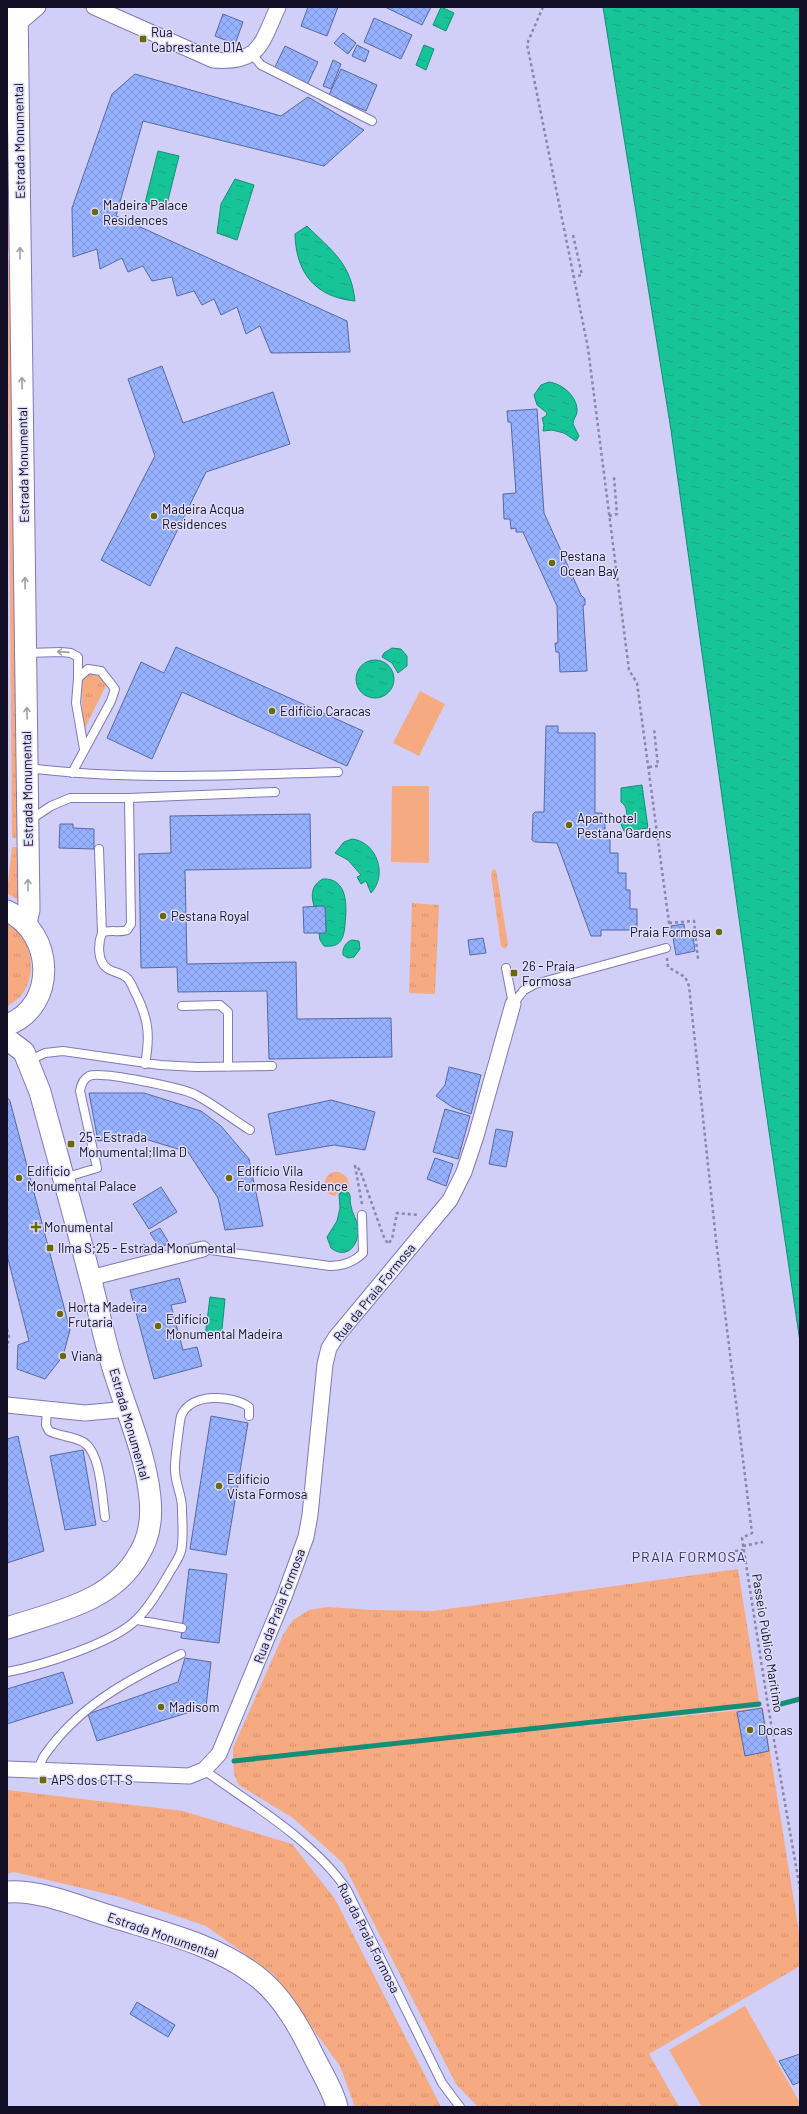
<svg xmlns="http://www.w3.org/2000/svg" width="807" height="2114" font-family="Barlow,sans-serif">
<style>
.grass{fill:url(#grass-tufts)}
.pitch{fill:#f6aa81}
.water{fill:url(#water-ripples);stroke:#168d76}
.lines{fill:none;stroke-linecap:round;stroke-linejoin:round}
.stream{stroke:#168d76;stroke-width:5}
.building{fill:url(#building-cross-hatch);stroke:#5669a3}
.lane-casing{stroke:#8179b7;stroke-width:10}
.street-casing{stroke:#8179b7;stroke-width:17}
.secondary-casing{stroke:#8179b7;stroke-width:23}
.path{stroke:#8986a8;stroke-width:2.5;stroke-dasharray:3 3;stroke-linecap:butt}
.lane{stroke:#fff;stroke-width:8}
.street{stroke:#fff;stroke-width:15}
.secondary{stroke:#fff;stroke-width:21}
.oneway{stroke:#a09fa8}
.poi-dot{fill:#6a6904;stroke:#dfddf9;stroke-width:1.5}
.labels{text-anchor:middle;stroke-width:3;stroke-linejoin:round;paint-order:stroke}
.poi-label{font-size:13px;fill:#120e26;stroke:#dfddf9;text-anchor:start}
.street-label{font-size:13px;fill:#120e26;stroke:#dfddf9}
.neighbourhood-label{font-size:14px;letter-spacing:1px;fill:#362c63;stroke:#dfddf9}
</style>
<defs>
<pattern id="grass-tufts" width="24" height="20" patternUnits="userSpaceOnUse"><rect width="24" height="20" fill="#f6aa81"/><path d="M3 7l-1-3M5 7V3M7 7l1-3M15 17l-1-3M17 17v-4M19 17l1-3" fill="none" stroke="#d2916f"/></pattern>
<pattern id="water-ripples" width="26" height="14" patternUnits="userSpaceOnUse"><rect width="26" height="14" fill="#17c498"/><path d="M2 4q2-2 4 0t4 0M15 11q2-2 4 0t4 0" fill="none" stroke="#14a783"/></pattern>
<pattern id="building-cross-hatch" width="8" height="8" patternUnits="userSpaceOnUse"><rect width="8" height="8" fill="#96b1fd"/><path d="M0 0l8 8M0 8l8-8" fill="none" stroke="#8097d9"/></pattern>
</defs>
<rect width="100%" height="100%" fill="#d1cef7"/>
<path class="grass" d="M7 7 13 251H7Z
M7 260H14L21 838H12Z
M96 671 106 680V686L84 730 82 728V679L86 673Z
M12 847H21V902L7 893Z
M493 869 496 870 508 944 505 949 501 946 491 875Z
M412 903 439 905 435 994 409 993Z
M7 923C34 935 38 977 20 997 16 1001 11 1003 7 1007Z
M333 1172H339L347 1177 350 1190 342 1188 335 1196C321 1193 321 1178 333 1172Z
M738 1569 760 1707 502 1734 763 1708 800 1939V1966L649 2054 679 2107H478L456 2084 343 1863 293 1818 239 1785 234 1775 233 1748 283 1635 293 1620 309 1610 327 1607 373 1610 433 1611Z
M7 1790 183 1811 292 1844 335 1899 441 2107H355L340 2066 273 1974 206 1926 120 1897 14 1872 7 1874Z"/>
<path class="pitch" d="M420 691 445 704 419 756 393 743Z
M392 786H429V863L391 862Z
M745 2006 800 2103V2107H702L669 2050Z"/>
<path class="water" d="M441 7 454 13 446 31 433 25Z
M603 7H800V1342L762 1084 671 430Z
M424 45 434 49 426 70 416 65Z
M158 151 179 156 166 208 145 203Z
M235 179 254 185 237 240 217 233 221 204Z
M307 226C332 251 351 263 355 301 315 297 296 273 295 234Z
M549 382C563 384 578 397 577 412 576 417 573 419 573 424L579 436 576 441 564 433 552 430 543 431 544 425 542 418 546 416 547 413 537 405 534 395 541 385Z
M392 648 401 649 407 656V666L398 673 392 663 382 657 384 653Z
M356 679a19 19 0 1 1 38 0a19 19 0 1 1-38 0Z
M642 785 648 828 624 831 620 822C628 817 629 808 621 802V788Z
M352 839C377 842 388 875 371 893L366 881 361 884 357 877 361 875 348 860 335 853 344 842Z
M323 879C348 878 347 906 345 924 344 938 341 948 324 946L320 940 319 933 326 932 325 907 314 906C311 895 311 885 323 879Z
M352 940 359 941 360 949 354 957 348 958 343 955C342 948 346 942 352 940Z
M343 1191 348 1192C352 1196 349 1201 351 1206 352 1214 357 1219 358 1227 360 1243 348 1261 331 1248L327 1237 337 1221 340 1208 339 1194Z
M210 1297 225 1299 221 1339 205 1337Z"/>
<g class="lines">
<path class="stream" d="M777 1705 800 1699
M234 1761 759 1704"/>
</g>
<path class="building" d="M308 7H338L327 36 301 26Z
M385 7H431L422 25Z
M223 14 243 22 235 44 215 36Z
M374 18 412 35 401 59 364 42Z
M343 33 356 43 348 54 334 43Z
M357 45 369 51 365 62 352 56Z
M285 46 318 62 307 85 274 69Z
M333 60 341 64 331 89 323 86Z
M341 69 377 85 366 111 329 95Z
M135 74 281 116 308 97 364 130 324 166 143 121 116 216 347 321 350 352 271 353 260 326 246 334 237 307 221 315 214 299 202 305 194 291 177 296 172 277 152 281 143 266 128 272 122 258 100 269 97 249 73 257 72 208 112 94Z
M162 366 183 423 273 392 290 444 206 472 150 586 101 560 155 456 128 379Z
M537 409 544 513 581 595 585 599V605H583L587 671 560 672 559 652H556L555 643H558L557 606 523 532H516V528L511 529 510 519H504L503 494 516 493 511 422H508L507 411Z
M176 647 363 731 347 766 182 692 152 759 107 738 141 662 164 673Z
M546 726H558V733H595V813H602L605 816V833H610V853H618V873H626V890H630V909H637V930H601V936H591L557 843 535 842 532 840 533 814 535 812H544Z
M310 814 311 868 185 870 187 964 296 962 297 1019 391 1018 392 1057 269 1059 267 991 178 992 177 967 141 968 139 854 171 853 170 816Z
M60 824H73V828L94 829V849L59 848Z
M325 906 326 933H304L303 907Z
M684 924 685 937 693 936 695 951 676 955 671 926Z
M483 938 486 953 470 955 468 940Z
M449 1067 481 1075 471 1114 452 1107 436 1096 445 1085Z
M89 1093H144L201 1111 221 1126 249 1159 263 1226 225 1230 218 1198 188 1152 135 1136 98 1141Z
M7 1097 10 1101 70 1330 63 1356 45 1379 17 1369 18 1345 29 1341 7 1255Z
M331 1100 375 1112 365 1150 334 1145 276 1155 268 1114Z
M445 1109 470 1116 458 1159 433 1152Z
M496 1129 513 1132 506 1167 489 1164Z
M435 1158 453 1164 446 1186 427 1179Z
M161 1187 177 1212 149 1229 133 1204Z
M160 1228 169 1243 160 1248 150 1233Z
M144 1244 148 1250 143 1253 139 1247Z
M179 1278 186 1302 171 1305 183 1350 197 1347 202 1366 154 1379 130 1290Z
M211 1416 248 1423 226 1555 190 1549Z
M18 1436 44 1551 7 1563V1439Z
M83 1450 96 1525 65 1530 50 1456Z
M189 1569 227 1574 219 1643 181 1638Z
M185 1658 211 1662 206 1707 97 1741 88 1714 178 1682Z
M63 1672 73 1703 7 1724V1689Z
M762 1708 769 1751 745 1756 737 1712Z
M137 2002 175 2025 168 2037 130 2014Z
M800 2054V2082L793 2085 779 2061Z"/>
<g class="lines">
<defs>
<path id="lane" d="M252 54 261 65 372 121
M26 653 61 652 71 653 78 657V678
M28 768C131 781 235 775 338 772
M72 773 111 701 115 689 101 671 88 669 78 678 76 703 84 749
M129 798 131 924 127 930C119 933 110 929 102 933 98 943 97 961 107 968 113 973 122 972 128 979 132 984 134 991 137 996 149 1021 150 1037 145 1064
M30 820 51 806 70 798H129L275 792
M99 849 102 933
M506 968 513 1004
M513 1004 524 990 535 984 666 948
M182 1006 220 1005 228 1012V1067
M28 1061 45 1053 63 1051 160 1065 196 1067 272 1066
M64 1178 97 1168 80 1091C81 1085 83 1079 89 1076 101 1071 183 1088 196 1095 215 1105 232 1119 250 1130
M203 1249 330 1266C342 1266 354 1262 363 1253L362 1215
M47 1409 46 1425 49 1431C59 1436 71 1436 81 1441 101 1449 102 1497 105 1517
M137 1620 182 1628
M7 1672C40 1666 114 1643 137 1619 149 1607 158 1592 167 1577 171 1569 179 1559 181 1551 184 1538 182 1521 182 1508 182 1495 175 1483 175 1470 174 1464 180 1420 181 1416 191 1392 232 1395 249 1407V1416
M39 1770C40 1759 47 1752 53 1744 87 1701 134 1677 181 1654
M204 1770C251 1804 314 1841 347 1890L442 2083 460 2107"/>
<path id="street" d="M94 7 213 60C260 64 261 44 278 7
M17 25 38 7
M90 1278 203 1249
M7 1405 85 1413 128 1409
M7 1769 189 1776 204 1770 219 1754 284 1597 306 1537 310 1515 325 1364 329 1348 336 1337 450 1200 464 1172 476 1136 513 1004"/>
<path id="secondary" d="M17 7 29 910 26 923
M7 911C54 932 58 1006 7 1025
M7 1039 24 1052 40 1092C57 1154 74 1215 90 1277 97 1303 102 1329 109 1354 122 1403 145 1448 150 1498 152 1517 149 1538 139 1554 113 1602 55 1612 7 1628
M7 1892C43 1890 79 1907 113 1917 161 1932 214 1944 255 1975 282 1995 300 2028 314 2057 322 2073 333 2090 337 2107"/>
</defs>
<use href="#lane" class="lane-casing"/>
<use href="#street" class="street-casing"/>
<use href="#secondary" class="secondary-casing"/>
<path class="path" d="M543 7 527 44 588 348 629 670 637 683 669 923 665 938
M573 235 582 275 573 277
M609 516 617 514 614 477
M649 767 658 766 654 729
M669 923 694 921 698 959
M667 958 668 967 685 977 689 986 716 1240 752 1533 742 1538 768 1706 800 1889
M362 1204 355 1166 360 1170 383 1235 388 1244 392 1239 397 1213 419 1215
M7 1329 9 1337 7 1348
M743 1546 763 1542
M735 1551 743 1550"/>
<use href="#lane" class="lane"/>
<use href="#street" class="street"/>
<use href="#secondary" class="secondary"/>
</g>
<defs><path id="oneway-shaft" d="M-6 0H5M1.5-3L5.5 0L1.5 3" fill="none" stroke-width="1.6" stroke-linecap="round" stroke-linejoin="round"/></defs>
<g class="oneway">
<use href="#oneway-shaft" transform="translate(20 253) rotate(-90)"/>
<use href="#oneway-shaft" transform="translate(22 383) rotate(-91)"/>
<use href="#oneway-shaft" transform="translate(25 583) rotate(-91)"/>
<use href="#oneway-shaft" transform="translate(63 652) rotate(-176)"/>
<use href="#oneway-shaft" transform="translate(27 713) rotate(-91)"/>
<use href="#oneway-shaft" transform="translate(28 885) rotate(-91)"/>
</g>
<g class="poi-dot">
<rect x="139" y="35" width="8" height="8" rx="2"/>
<circle cx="95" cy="212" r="4"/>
<circle cx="154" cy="516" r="4"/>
<circle cx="552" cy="563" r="4"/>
<circle cx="272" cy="711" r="4"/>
<circle cx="569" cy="825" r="4"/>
<circle cx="163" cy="916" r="4"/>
<circle cx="719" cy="932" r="4"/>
<rect x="510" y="969" width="8" height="8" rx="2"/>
<rect x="67" y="1140" width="8" height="8" rx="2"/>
<circle cx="19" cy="1178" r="4"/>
<circle cx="229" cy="1178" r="4"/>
<path d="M34 1221h4v4h4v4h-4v4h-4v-4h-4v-4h4z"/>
<rect x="46" y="1244" width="8" height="8" rx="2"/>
<circle cx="60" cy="1314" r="4"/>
<circle cx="158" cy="1326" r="4"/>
<circle cx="63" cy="1356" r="4"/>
<circle cx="219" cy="1486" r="4"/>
<circle cx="161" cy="1707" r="4"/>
<circle cx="750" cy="1730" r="4"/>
<rect x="39" y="1776" width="8" height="8" rx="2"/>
</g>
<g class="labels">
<g class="poi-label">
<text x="151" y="37">Rua<tspan x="151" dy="15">Cabrestante D1A</tspan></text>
<text x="103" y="210">Madeira Palace<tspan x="103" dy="15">Residences</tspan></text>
<text x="162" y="514">Madeira Acqua<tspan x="162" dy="15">Residences</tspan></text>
<text x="560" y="561">Pestana<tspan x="560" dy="15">Ocean Bay</tspan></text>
<text x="280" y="716">Edifício Caracas</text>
<text x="577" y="823">Aparthotel<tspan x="577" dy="15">Pestana Gardens</tspan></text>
<text x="171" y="921">Pestana Royal</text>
<text x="711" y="937" text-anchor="end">Praia Formosa</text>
<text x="522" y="971">26 - Praia<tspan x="522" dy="15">Formosa</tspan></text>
<text x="79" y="1142">25 - Estrada<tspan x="79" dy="15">Monumental;Ilma D</tspan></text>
<text x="27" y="1176">Edificio<tspan x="27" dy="15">Monumental Palace</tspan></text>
<text x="237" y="1176">Edifício Vila<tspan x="237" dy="15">Formosa Residence</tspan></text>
<text x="44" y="1232">Monumental</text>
<text x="58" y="1253">Ilma S;25 - Estrada Monumental</text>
<text x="68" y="1312">Horta Madeira<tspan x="68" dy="15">Frutaria</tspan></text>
<text x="166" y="1324">Edifício<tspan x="166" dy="15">Monumental Madeira</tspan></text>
<text x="71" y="1361">Viana</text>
<text x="227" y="1484">Edifício<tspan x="227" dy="15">Vista Formosa</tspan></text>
<text x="169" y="1712">Madisom</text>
<text x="758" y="1735">Docas</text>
<text x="51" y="1785">APS dos CTT S</text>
</g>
<g class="street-label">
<text transform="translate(19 141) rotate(-91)" y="5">Estrada Monumental</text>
<text transform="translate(23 465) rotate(-91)" y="5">Estrada Monumental</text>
<text transform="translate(27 789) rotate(-91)" y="5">Estrada Monumental</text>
<text transform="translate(374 1292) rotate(-51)" y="5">Rua da Praia Formosa</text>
<text transform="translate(130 1424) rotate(74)" y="5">Estrada Monumental</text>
<text transform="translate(279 1606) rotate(-69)" y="5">Rua da Praia Formosa</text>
<text transform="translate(768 1643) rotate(81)" y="5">Passeio Público Marítimo</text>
<text transform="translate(163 1935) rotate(19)" y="5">Estrada Monumental</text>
<text transform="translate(369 1938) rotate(63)" y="5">Rua da Praia Formosa</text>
</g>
<g class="neighbourhood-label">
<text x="689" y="1562">PRAIA FORMOSA</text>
</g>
</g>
<rect width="807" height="2114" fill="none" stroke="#120e26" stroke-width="16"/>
</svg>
